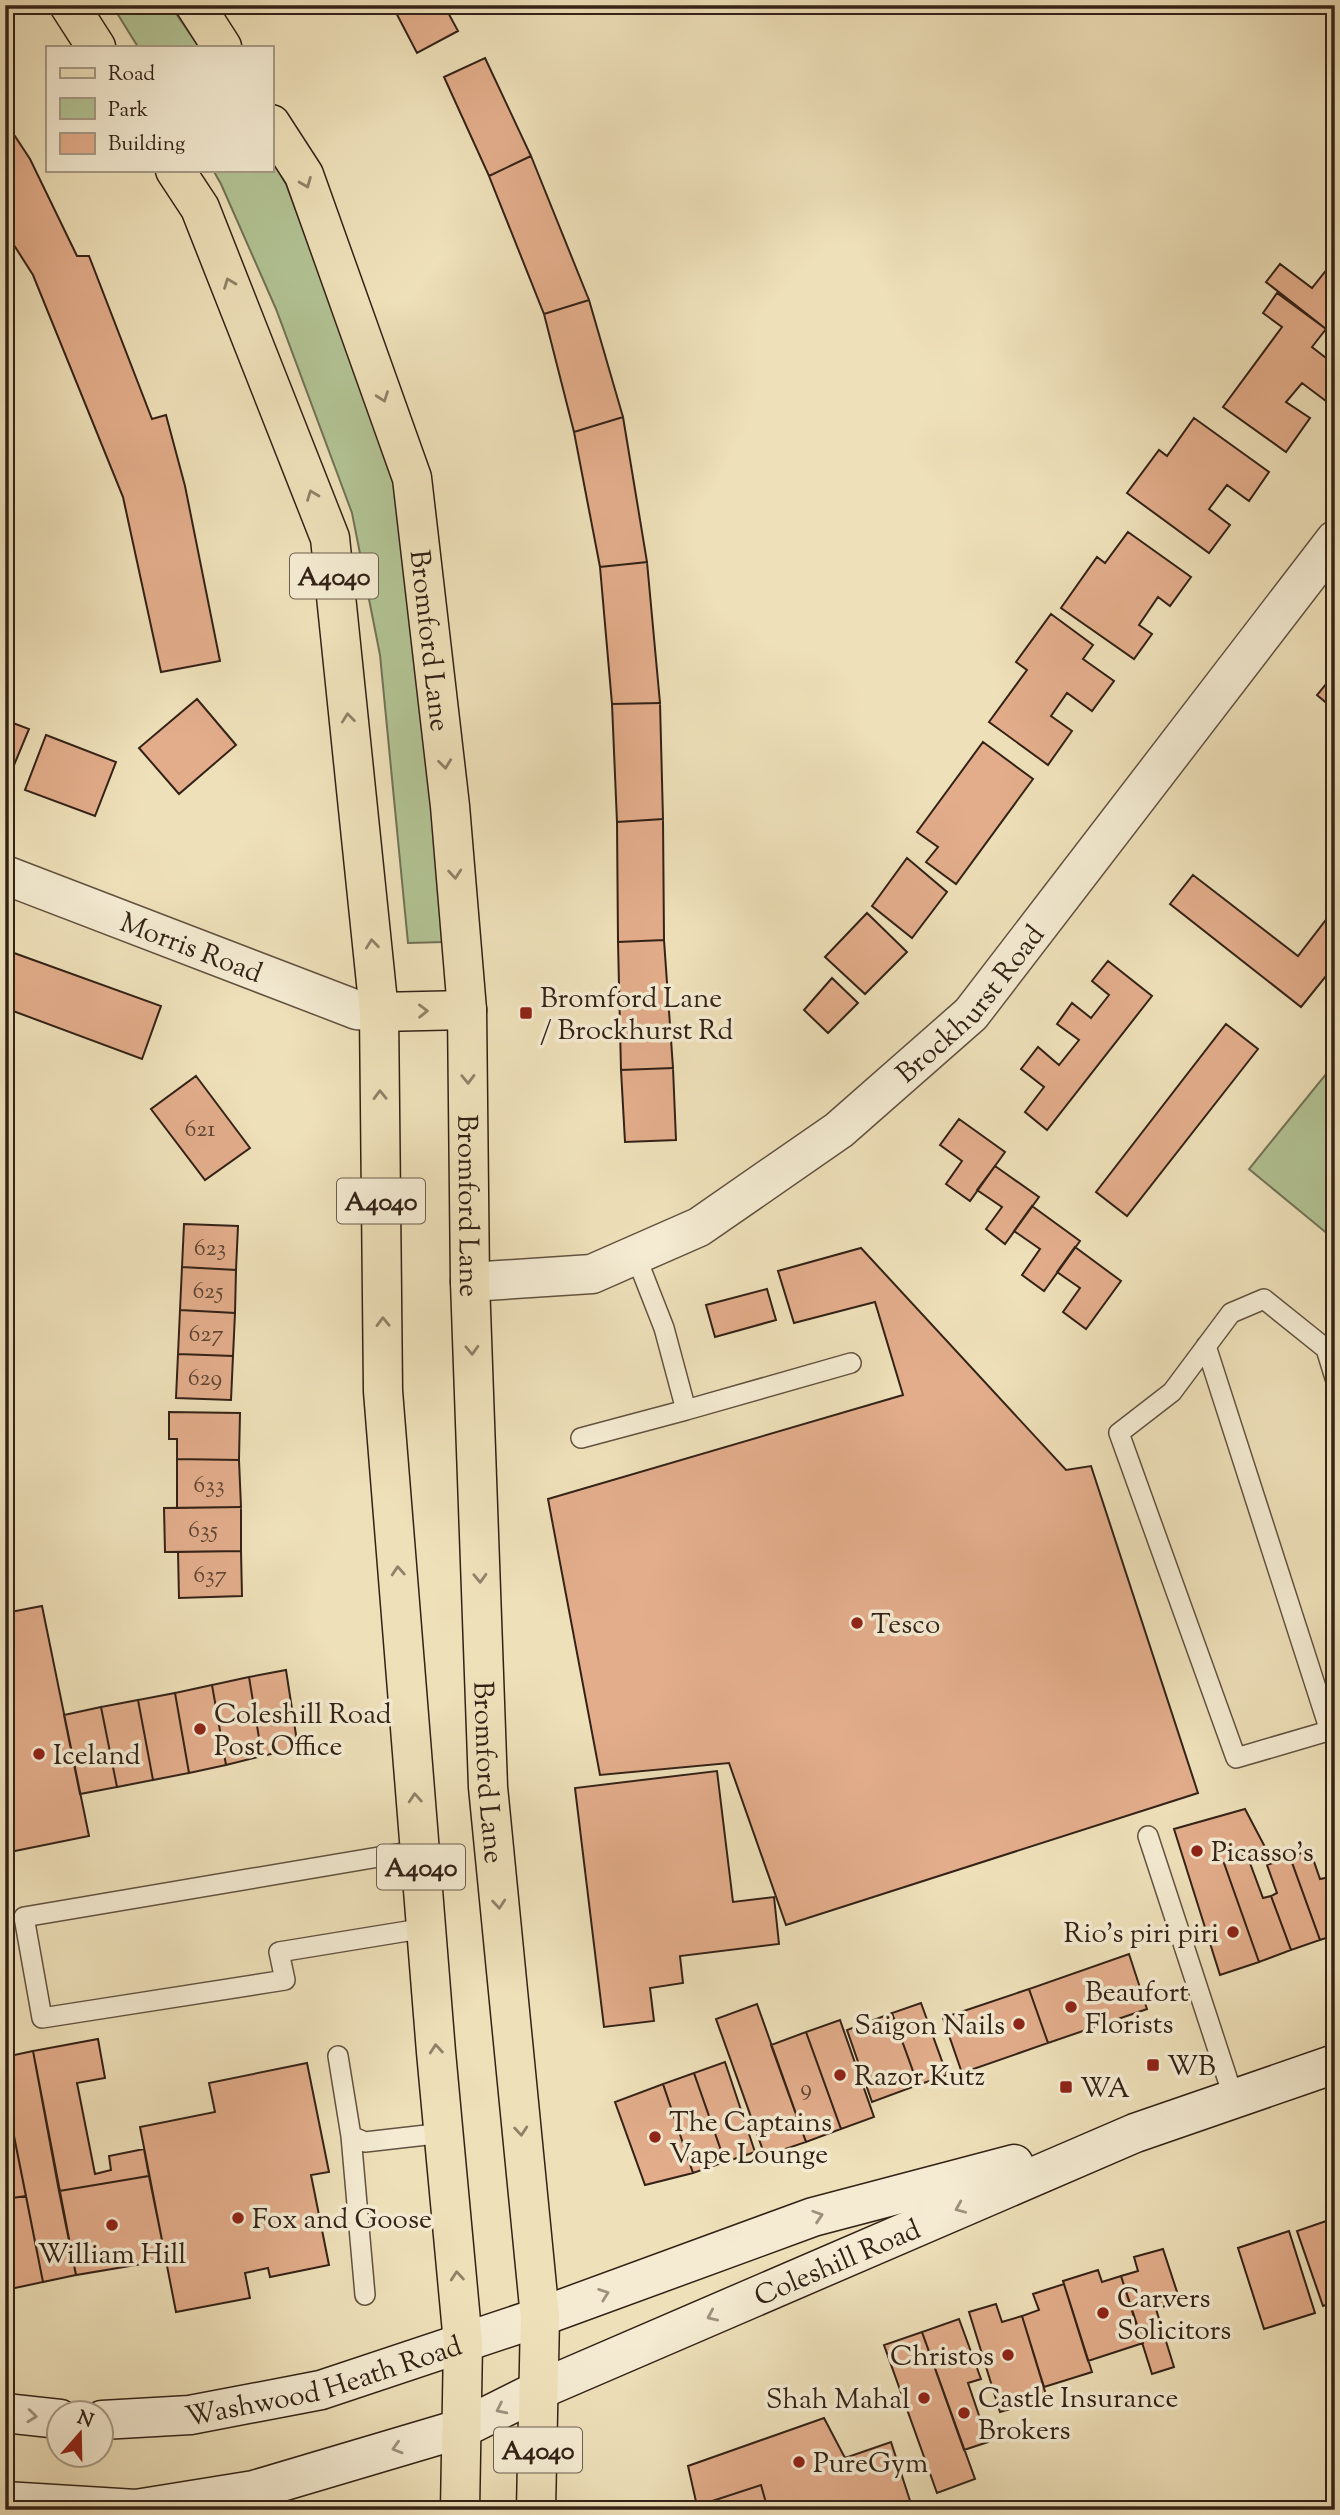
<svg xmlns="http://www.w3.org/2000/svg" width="1340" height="2515" font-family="'Sorts Mill Goudy',serif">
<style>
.green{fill:#b2c394;stroke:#727256;stroke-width:2}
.building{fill:#e3ad8b;stroke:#332217;stroke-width:2}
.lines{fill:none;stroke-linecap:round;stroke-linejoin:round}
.service-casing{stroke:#625240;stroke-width:22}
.tertiary-casing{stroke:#625240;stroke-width:41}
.secondary-casing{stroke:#332217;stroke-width:41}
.primary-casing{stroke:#332217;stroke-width:41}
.service{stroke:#f4ebd2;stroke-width:19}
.tertiary{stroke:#f4ebd2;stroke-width:38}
.secondary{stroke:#f4ebd2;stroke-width:38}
.primary{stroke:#eee0b9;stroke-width:38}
.oneway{stroke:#908168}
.oneway2{stroke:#9d917e}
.poi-dot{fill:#8f2418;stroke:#f4ebd2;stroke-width:2.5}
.labels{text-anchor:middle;stroke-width:7;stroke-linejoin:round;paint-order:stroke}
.number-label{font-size:24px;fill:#5f4534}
.shield{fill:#f4ebd2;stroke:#6d5e4f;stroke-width:2}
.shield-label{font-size:26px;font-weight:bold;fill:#332217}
.street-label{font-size:28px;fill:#332217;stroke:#f4ebd2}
.poi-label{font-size:28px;fill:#332217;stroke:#f4ebd2;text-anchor:start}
</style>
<rect width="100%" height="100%" fill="#eee0b9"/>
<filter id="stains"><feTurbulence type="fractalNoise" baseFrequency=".00286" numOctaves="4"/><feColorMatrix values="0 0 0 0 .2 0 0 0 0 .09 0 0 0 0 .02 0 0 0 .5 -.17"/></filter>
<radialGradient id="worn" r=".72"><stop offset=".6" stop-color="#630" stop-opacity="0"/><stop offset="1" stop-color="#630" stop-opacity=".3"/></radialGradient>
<path class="green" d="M112 5H170L199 47H138Z
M271 158 286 184 397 481 417 636 444 942 408 943 380 655 352 513 276 309 221 184 213 170H271Z
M1335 1063V1240L1249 1169Z"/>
<path class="building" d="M392 5H444L458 31 417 53Z
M485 58 531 156 489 176 444 77Z
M5 121 30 159 77 256H89L152 419 166 415 185 486 220 661 161 672 123 497 33 275 5 231Z
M531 156 589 300 544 314 489 176Z
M1335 259V336L1266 282 1280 264 1312 288Z
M1277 293 1326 329 1312 347 1335 365V387L1326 401 1302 383 1286 402 1310 418 1286 452 1223 407 1282 327 1263 313Z
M589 300 623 417 574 432 544 314Z
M623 417 647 562 600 567 574 432Z
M1194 418 1269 472 1249 501 1227 485 1209 509 1230 525 1209 553 1127 493 1159 450 1167 456Z
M1128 532 1191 577 1170 606 1158 597 1139 625 1152 634 1134 659 1061 608 1097 557 1105 563Z
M647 562 660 703 612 704 600 567Z
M1051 614 1093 645 1083 659 1114 681 1092 711 1067 693 1051 716 1072 731 1048 765 989 722 1027 670 1016 662Z
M1335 673V710L1317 695Z
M197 699 236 745 179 794 139 748Z
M660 703 663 819 617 822 612 704Z
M5 720 29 729 7 782 5 781Z
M46 735 116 762 95 816 25 790Z
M983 742 1033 779 956 884 926 862 938 847 917 832Z
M663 819 664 940 618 942 617 822Z
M907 858 947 892 912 938 872 906Z
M1193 875 1298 956 1335 908V965L1301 1007 1170 904Z
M867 913 907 952 865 994 825 957Z
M664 940 673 1068 621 1070 618 942Z
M14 953 161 1006 142 1059 5 1008V977Z
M1108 961 1152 996 1047 1130 1025 1112 1044 1087 1021 1069 1038 1047 1059 1065 1079 1040 1057 1024 1072 1003 1091 1018 1109 995 1092 981Z
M832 978 858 1003 828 1033 804 1010Z
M1226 1024 1258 1049 1127 1216 1096 1192Z
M673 1068 676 1140 625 1142 621 1070Z
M196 1076 250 1148 205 1180 151 1109Z
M959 1119 1005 1152 970 1201 946 1184 962 1161 940 1145Z
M995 1166 1039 1197 1005 1244 986 1229 1002 1207 977 1190Z
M1032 1206 1080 1241 1044 1291 1022 1275 1040 1249 1014 1231Z
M184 1224 238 1226 236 1270 182 1267Z
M1075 1247 1121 1281 1086 1329 1063 1312 1080 1288 1057 1272Z
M861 1248 1066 1470 1091 1466 1198 1793 786 1925 729 1763 600 1775 548 1499 903 1395 875 1302 794 1323 778 1271Z
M182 1267 236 1270 235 1313 180 1310Z
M767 1289 776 1320 715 1337 706 1305Z
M180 1310 235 1313 233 1356 178 1354Z
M178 1354 233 1356 231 1400 176 1398Z
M169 1412 240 1413 239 1460 177 1459V1439H169Z
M177 1459 239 1460 241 1507 177 1508Z
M241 1507V1551L165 1552 164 1508Z
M241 1551 242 1596 179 1598 178 1552Z
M42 1606 89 1836 5 1853V1613Z
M286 1670 298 1748 262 1756 249 1677Z
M249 1677 262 1756 226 1765 212 1685Z
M212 1685 226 1765 189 1773 175 1693Z
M175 1693 189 1773 153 1780 138 1700Z
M138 1700 153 1780 117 1787 101 1707Z
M101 1707 117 1787 80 1794 64 1715Z
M717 1771 733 1902 774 1897 779 1944 680 1956 683 1983 650 1988 654 2021 604 2027 575 1788Z
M1245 1809 1265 1847 1224 1863 1259 1962 1220 1975 1174 1829Z
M1310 1850 1320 1879 1335 1876V1935L1320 1940 1290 1857Z
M1247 1855 1263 1898 1271 1896 1291 1950 1259 1962 1224 1863Z
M1290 1857 1320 1940 1291 1950 1271 1896 1277 1893 1267 1865Z
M1129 1954 1147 2009 1048 2043 1029 1989Z
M1029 1989 1048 2043 962 2073 943 2018Z
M921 2003 947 2075 918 2085 892 2013Z
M757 2004 806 2142 765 2156 716 2019Z
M892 2013 918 2085 872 2102 847 2030Z
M840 2020 874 2117 841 2129 806 2032Z
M806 2032 841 2129 806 2142 771 2045Z
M98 2039 105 2078 77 2083 95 2174 111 2170 109 2156 144 2149 149 2176 59 2191 33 2051Z
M33 2051 76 2275 43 2282 5 2091V2057Z
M725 2062 755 2152 725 2162 694 2073Z
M307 2063 329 2172 311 2175 329 2265 270 2277 268 2268 245 2273 250 2298 176 2312 140 2127 215 2112 209 2083Z
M694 2073 725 2162 693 2173 663 2084Z
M663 2084 693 2173 645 2185 615 2102Z
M5 2091 26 2196 5 2199Z
M149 2176 166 2260 76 2275 59 2191Z
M26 2196 43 2282 15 2288 5 2287V2199Z
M1335 2218V2302L1323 2306 1297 2231Z
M1289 2231 1315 2313 1264 2329 1238 2248Z
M1163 2249 1180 2301 1156 2309 1174 2367 1152 2374 1121 2276 1138 2271 1134 2257Z
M1098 2270 1102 2282 1121 2276 1143 2343 1088 2361 1063 2281Z
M1064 2284 1092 2372 1044 2387 1022 2316 1039 2310 1033 2294Z
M996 2304 1002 2322 1022 2316 1047 2398 1000 2412 969 2312Z
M959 2319 981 2379 968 2383 988 2442 964 2450 922 2332Z
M922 2332 975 2479 937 2493 884 2345Z
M824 2418 845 2458 891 2442 913 2510H768L761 2485 697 2506 688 2466Z
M761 2485 768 2510H686L697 2506Z"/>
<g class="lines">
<defs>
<path id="service" d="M635 1254 664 1328 686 1410 851 1363
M1206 1346 1330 1731
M1326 1349 1335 1378
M1335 1356 1264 1299 1231 1313 1172 1392 1119 1433 1236 1758 1335 1729
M581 1438 686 1410
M1148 1836 1234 2099
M420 1850 24 1917 42 2018 285 1980 279 1952 426 1928
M338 2056 351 2136 365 2142 444 2133
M351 2136 365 2295"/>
<g id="tertiary">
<path id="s1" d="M5 875 357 1010 379 1012"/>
<path id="s2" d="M470 1282 592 1274 699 1227 839 1130 971 1014 1335 540"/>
</g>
<g id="secondary">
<path d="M5 2413 60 2419"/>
<path id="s3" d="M102 2420 190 2415 321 2390 540 2317 813 2217 1014 2164"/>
<path id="s4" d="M5 2501 136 2509 254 2490 463 2428 539 2390 1135 2133 1335 2064"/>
</g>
<g id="primary">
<path d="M69 5 96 47"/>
<path d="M195 5 222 47"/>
<path id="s5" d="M271 124 304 175 412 478 450 806 467 1010 470 1282 488 1787 540 2317 536 2510"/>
<path d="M175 170 200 208 330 538 379 1012 383 1391 436 2052 463 2343 460 2510"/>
<path d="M379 1012 467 1010"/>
</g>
</defs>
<use href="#service" class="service-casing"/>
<use href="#tertiary" class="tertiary-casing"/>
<use href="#secondary" class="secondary-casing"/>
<use href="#primary" class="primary-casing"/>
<use href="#service" class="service"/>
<use href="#tertiary" class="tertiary"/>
<use href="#secondary" class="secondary"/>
<use href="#primary" class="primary"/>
</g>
<defs><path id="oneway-chevron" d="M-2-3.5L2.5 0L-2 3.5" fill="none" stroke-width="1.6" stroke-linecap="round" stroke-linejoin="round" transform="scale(1.75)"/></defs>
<g class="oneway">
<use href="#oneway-chevron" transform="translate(306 183) rotate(68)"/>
<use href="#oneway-chevron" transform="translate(229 283) rotate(-111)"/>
<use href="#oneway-chevron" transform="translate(383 397) rotate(70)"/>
<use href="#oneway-chevron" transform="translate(312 495) rotate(-111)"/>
<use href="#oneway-chevron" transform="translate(348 718) rotate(-96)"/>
<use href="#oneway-chevron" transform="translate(445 764) rotate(83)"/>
<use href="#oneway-chevron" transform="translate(455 874) rotate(85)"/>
<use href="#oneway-chevron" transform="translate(372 944) rotate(-96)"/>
<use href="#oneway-chevron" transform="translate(423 1011) rotate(-1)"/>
<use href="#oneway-chevron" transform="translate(468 1079) rotate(89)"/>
<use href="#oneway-chevron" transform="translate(380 1095) rotate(-91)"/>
<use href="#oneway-chevron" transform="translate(383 1322) rotate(-91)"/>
<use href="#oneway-chevron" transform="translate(472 1350) rotate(88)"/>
<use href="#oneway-chevron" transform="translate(398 1571) rotate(-94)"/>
<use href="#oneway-chevron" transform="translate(480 1578) rotate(88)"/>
<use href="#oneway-chevron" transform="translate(415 1798) rotate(-94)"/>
<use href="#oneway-chevron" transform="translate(499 1904) rotate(85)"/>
<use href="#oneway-chevron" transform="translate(436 2049) rotate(-95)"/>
<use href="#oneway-chevron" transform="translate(521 2131) rotate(85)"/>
<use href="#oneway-chevron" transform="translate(457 2276) rotate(-95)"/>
</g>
<g class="oneway2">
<use href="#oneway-chevron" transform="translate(960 2208) rotate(157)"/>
<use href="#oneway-chevron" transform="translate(818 2216) rotate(-18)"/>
<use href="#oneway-chevron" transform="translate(604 2294) rotate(-20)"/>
<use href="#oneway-chevron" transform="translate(712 2316) rotate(156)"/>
<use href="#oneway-chevron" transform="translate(501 2409) rotate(154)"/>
<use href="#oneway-chevron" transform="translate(32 2416) rotate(6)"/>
<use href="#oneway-chevron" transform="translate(397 2448) rotate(163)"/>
</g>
<g class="poi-dot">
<rect x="519" y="1006" width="14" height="14" rx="3.5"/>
<circle cx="857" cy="1623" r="7"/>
<circle cx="200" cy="1729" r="7"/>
<circle cx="39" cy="1754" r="7"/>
<circle cx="1197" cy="1851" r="7"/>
<circle cx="1233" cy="1932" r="7"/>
<circle cx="1071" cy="2007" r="7"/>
<circle cx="1019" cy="2024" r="7"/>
<rect x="1146" y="2058" width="14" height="14" rx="3.5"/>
<circle cx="840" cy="2075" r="7"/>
<rect x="1059" y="2080" width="14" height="14" rx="3.5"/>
<circle cx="655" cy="2137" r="7"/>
<circle cx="238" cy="2218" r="7"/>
<circle cx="112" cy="2225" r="7"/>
<circle cx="1103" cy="2313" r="7"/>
<circle cx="1008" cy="2355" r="7"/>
<circle cx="924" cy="2398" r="7"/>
<circle cx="964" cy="2413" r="7"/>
<circle cx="799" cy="2462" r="7"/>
</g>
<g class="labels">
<g class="number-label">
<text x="200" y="1136">621</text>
<text x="210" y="1255">623</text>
<text x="208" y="1298">625</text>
<text x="206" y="1341">627</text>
<text x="205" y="1385">629</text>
<text x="209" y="1492">633</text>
<text x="203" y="1537">635</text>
<text x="210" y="1582">637</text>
<text x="806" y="2095">9</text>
</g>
<g class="shield">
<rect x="290" y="553.5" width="88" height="45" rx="5"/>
<rect x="337" y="1178.5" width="88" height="45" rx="5"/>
<rect x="377" y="1844.5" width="88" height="45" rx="5"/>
<rect x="494" y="2427.5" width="88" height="45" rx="5"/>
</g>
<g class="shield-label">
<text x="334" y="585">A4040</text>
<text x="381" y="1210">A4040</text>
<text x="421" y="1876">A4040</text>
<text x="538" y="2459">A4040</text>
</g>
<g class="street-label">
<text dy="10" stroke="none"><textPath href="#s5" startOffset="546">Bromford Lane</textPath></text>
<text dy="10" stroke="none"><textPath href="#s1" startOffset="200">Morris Road</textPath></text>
<text dy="10" stroke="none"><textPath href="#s2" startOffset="592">Brockhurst Road</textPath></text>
<text dy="10" stroke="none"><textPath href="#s5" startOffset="1113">Bromford Lane</textPath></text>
<text dy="10" stroke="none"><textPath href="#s5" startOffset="1680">Bromford Lane</textPath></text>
<text dy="10" stroke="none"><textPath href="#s4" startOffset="878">Coleshill Road</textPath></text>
<text dy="10" stroke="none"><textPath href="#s3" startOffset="226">Washwood Heath Road</textPath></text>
</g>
<g class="poi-label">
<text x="540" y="1007">Bromford Lane<tspan x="540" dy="32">/ Brockhurst Rd</tspan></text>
<text x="871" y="1633">Tesco</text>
<text x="214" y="1723">Coleshill Road<tspan x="214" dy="32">Post Office</tspan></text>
<text x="53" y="1764">Iceland</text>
<text x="1211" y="1861">Picasso's</text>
<text x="1219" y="1942" text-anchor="end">Rio's piri piri</text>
<text x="1085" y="2001">Beaufort<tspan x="1085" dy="32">Florists</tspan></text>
<text x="1005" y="2034" text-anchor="end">Saigon Nails</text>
<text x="1167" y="2075">WB</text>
<text x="854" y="2085">Razor Kutz</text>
<text x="1080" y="2097">WA</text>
<text x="669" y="2131">The Captains<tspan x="669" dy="32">Vape Lounge</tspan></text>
<text x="252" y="2228">Fox and Goose</text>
<text x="112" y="2263" text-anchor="middle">William Hill</text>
<text x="1117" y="2307">Carvers<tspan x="1117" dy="32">Solicitors</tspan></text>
<text x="994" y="2365" text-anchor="end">Christos</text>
<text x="978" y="2407">Castle Insurance<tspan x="978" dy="32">Brokers</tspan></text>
<text x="910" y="2408" text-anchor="end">Shah Mahal</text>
<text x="813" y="2472">PureGym</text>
</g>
</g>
<rect width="1340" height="2515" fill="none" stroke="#eee0b9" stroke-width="28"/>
<rect x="7" y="7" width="1326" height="2501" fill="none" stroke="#332217" stroke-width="3.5"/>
<rect x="14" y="14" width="1312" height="2487" fill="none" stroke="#332217" stroke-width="2"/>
<rect x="46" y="46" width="228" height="126" fill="#f4ebd2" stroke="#a79b87" stroke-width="2"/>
<rect x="60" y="68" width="35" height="10" fill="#eee0b9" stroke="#a79b87" stroke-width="2"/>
<text x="108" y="80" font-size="21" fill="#332217">Road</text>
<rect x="60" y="98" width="35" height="21" fill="#b2c394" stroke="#a79b87" stroke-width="2"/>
<text x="108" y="116" font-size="21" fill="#332217">Park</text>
<rect x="60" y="133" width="35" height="21" fill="#e3ad8b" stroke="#a79b87" stroke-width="2"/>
<text x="108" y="150" font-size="21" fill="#332217">Building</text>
<g transform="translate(80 2434) rotate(20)"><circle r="33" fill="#f4ebd2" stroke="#a79b87" stroke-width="2"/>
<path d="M0-5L12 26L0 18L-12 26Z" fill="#8f2418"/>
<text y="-10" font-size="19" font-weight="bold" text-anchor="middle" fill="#332217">N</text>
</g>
<rect width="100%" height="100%" filter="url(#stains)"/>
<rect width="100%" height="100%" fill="url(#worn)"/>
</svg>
